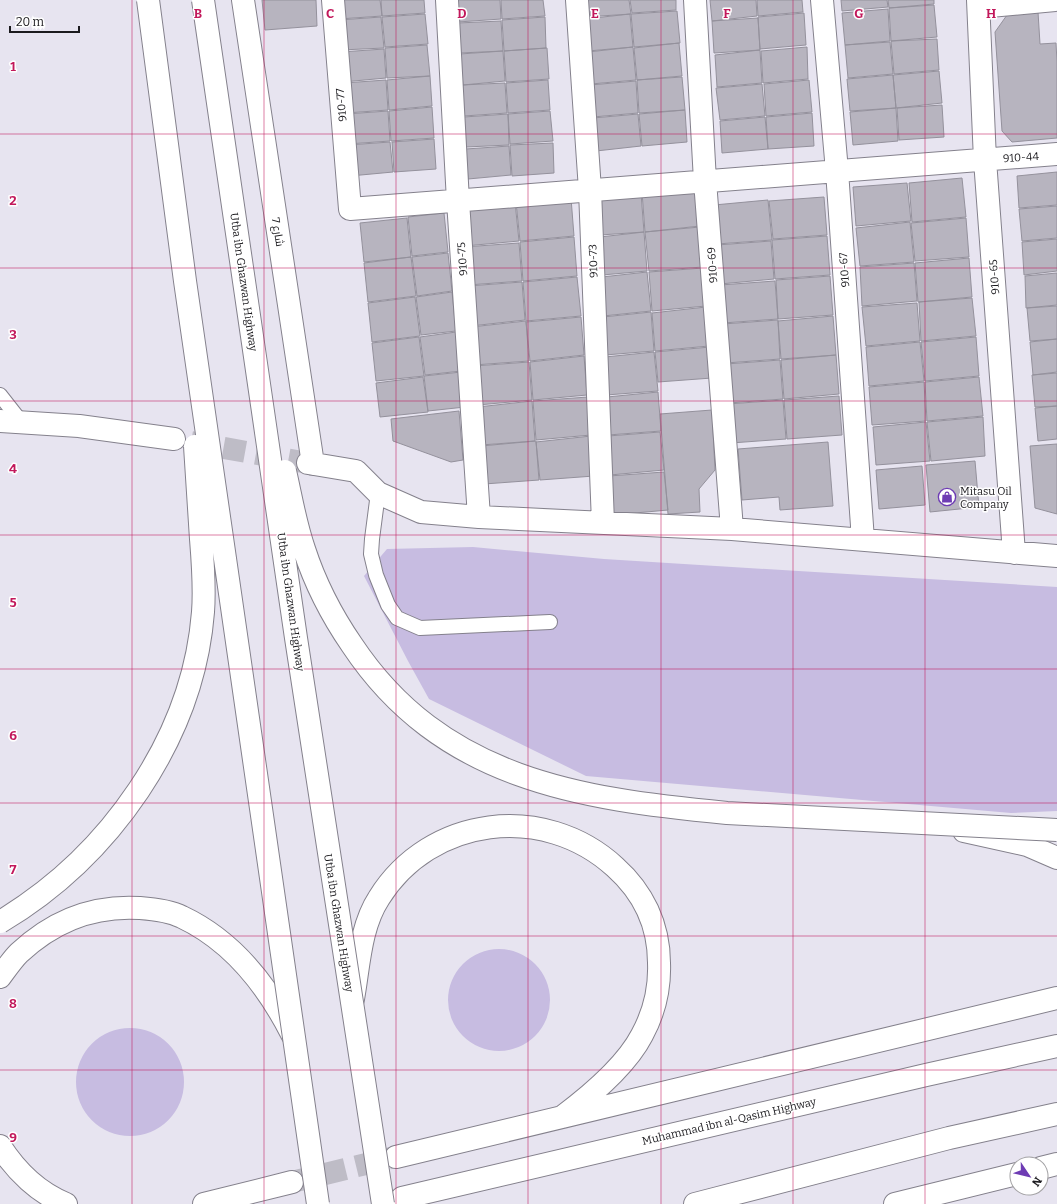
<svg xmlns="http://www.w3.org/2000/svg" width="1057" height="1204" font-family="Bitter,Cairo,serif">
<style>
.green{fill:#c7bce1}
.building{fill:#b7b4bf;stroke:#94919c}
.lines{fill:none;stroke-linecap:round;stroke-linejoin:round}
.street-tunnel{stroke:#bebcc6;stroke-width:22;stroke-dasharray:22 11;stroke-linecap:butt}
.highway-tunnel{stroke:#bebcc6;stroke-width:22;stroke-dasharray:22 11;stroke-linecap:butt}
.lane-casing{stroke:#84818c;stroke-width:16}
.street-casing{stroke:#84818c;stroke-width:24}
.highway-casing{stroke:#84818c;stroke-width:24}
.lane{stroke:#fff;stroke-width:14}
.street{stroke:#fff;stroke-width:22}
.highway{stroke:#fff;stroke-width:22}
.highway-bridge-casing{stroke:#84818c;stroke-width:24;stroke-linecap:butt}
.highway-bridge{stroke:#fff;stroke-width:22}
.grid{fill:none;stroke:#c2185b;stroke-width:1;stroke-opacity:0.55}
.labels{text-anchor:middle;stroke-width:3;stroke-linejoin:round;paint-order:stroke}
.street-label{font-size:11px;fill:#1b1a1e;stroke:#fff}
.poi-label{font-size:11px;fill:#1b1a1e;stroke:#fff;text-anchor:start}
.grid-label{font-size:13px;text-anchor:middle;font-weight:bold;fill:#c2185b;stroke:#fff;stroke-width:3;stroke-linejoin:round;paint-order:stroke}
</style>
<rect width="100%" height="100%" fill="#e7e4f0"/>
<path class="green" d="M473 547 604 559 1057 587V811L1011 813 586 776 429 699 408 661 364 576 387 549Z
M448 1000a51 51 0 1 1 102 0a51 51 0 1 1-102 0Z
M76 1082a54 54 0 1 1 108 0a54 54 0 1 1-108 0Z"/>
<path class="building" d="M262 0H316L317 26 265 30Z
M337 0H380L382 16 339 19Z
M381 0H424L425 13 382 16Z
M457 0H500L501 19 458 22Z
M501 0H543L545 16 502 19Z
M583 0H629L631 14 585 17Z
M630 0H676V10L632 13Z
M710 0H756L757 16 712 21Z
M757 0H802L803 12 758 16Z
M841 0H887L888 7 842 11Z
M888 0H934V4L889 8Z
M934 5 937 37 891 41 889 8Z
M888 9 890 41 845 45 842 13Z
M677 11 680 43 634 47 631 14Z
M1038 12 1040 44 1056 43 1057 62V138L1012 142 1002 131 995 32 1007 15Z
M804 13 806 45 760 49 758 17Z
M425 14 428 44 385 47 382 17Z
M630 14 633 47 588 51 585 19Z
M381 17 384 48 341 50 339 20Z
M545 17 546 48 504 51 502 20Z
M758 18 760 50 714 53 712 21Z
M501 21 503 51 460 53 458 23Z
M937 39 939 70 894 74 891 41Z
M890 42 893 74 848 78 845 45Z
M679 43 682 76 637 80 634 48Z
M427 45 430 76 387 78 385 48Z
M633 47 636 80 591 84 588 52Z
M807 47 808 79 763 83 761 51Z
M547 48 549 79 506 82 504 51Z
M384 49 386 78 343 82 341 52Z
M760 50 762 83 717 87 715 55Z
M503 51 505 81 463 85 460 54Z
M939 71 942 103 896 108 893 75Z
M893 75 896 108 850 111 847 79Z
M430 76 432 106 389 110 387 80Z
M682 77 685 110 639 113 637 80Z
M386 80 388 110 346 113 344 83Z
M548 80 550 110 508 113 506 83Z
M809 80 812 112 766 116 764 84Z
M636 81 638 113 593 117 590 85Z
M505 83 507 113 464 116 462 85Z
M762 84 765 116 720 120 716 88Z
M942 105 944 137 899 140 897 108Z
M432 107 434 138 391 141 389 111Z
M896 108 898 141 853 145 850 112Z
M685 110 687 142 642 146 639 114Z
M388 111 390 141 348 144 346 114Z
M550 111 553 141 510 144 508 114Z
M812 113 814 146 768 149 766 117Z
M508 114 509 145 466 147 464 117Z
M638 114 641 146 596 151 593 118Z
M765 117 768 149 722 153 720 121Z
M434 139 436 169 394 172 392 142Z
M390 142 393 172 350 176 348 145Z
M553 143 554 173 512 176 510 145Z
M509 146 511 175 468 179 466 149Z
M1057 172V205L1019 208 1017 176Z
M962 178 966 217 912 222 909 183Z
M907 183 911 221 856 226 853 187Z
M696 188 700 226 645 232 642 192Z
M641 193 644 232 600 235 598 199Z
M824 197 827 235 773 239 769 201Z
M571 198 574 236 520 241 516 202Z
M768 200 772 240 717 244 714 205Z
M515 202 519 241 465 246 461 207Z
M1057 206V238L1022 241 1019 209Z
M444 213 448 252 412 256 408 217Z
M407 218 411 257 364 262 360 223Z
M966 218 969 257 915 261 911 223Z
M910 222 914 262 860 266 856 228Z
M700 227 703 267 649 271 645 232Z
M644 232 647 271 602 275 600 237Z
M827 236 830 275 775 279 772 240Z
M574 237 577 276 523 281 520 242Z
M1057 239V271L1024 275 1022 242Z
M771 241 774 279 720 284 717 245Z
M519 243 522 281 468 285 464 247Z
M448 253 452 291 417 296 412 257Z
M411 257 416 296 368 302 364 263Z
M969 258 972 297 918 302 915 263Z
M914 263 917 301 862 306 860 267Z
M703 268 706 306 652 311 649 272Z
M647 272 651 311 603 316 602 277Z
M1057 273V305L1026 308 1025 276Z
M830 276 833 315 778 319 776 280Z
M577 277 581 316 526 321 523 282Z
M775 281 778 319 723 323 720 285Z
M522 282 525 320 471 326 468 286Z
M452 292 456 331 421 335 416 297Z
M415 297 420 336 372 342 368 303Z
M972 298 976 336 921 341 919 302Z
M917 303 920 341 866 346 862 307Z
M1057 306V339L1030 341 1027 308Z
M706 307 709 346 655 351 652 313Z
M651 312 654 351 605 355 603 317Z
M833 316 836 355 781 359 778 321Z
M581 317 584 355 530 361 526 322Z
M778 320 780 359 726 363 723 324Z
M526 321 529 361 474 365 471 327Z
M456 332 461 371 425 375 420 337Z
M419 337 424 376 376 381 372 343Z
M976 337 979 376 925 381 921 342Z
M1057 339V372L1033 375 1030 342Z
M920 342 924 381 869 386 866 347Z
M710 347 712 378 658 382 655 352Z
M654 352 658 391 606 395 605 357Z
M836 355 839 394 784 399 781 360Z
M584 356 587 395 533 400 530 362Z
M780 360 783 399 729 403 726 364Z
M529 362 532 400 478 405 474 366Z
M461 372 465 407 428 411 424 376Z
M1057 373V406L1035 407 1032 375Z
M423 377 428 412 380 417 376 383Z
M979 377 983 416 927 421 925 382Z
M924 382 926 421 872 425 869 387Z
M658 392 661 431 608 435 607 397Z
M839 396 842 435 787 439 784 400Z
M588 397 591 435 536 440 533 401Z
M783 400 786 439 731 443 728 404Z
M532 401 535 441 481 445 478 407Z
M1057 406V439L1038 441 1035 408Z
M712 410 715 470 699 489 700 512 668 514 660 414Z
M459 411 463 460 451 462 393 441 391 419Z
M983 417 985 456 931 461 927 422Z
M926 422 930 461 876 465 873 427Z
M660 432 664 470 610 475 608 436Z
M591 436 594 476 540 480 536 442Z
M536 441 539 480 484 484 481 446Z
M828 442 833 506 780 510 779 497 742 500 738 449Z
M1057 444V514L1035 508 1030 446Z
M975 461 979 507 930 512 926 465Z
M922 466 925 505 879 509 876 470Z
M664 472 668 510 613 515 609 476Z"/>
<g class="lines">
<path class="street-tunnel" d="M191 442 308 463"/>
<path class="highway-tunnel" d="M292 1182 395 1157"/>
<defs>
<path id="lane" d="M0 395 22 423
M378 493 372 539 371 554 376 575 388 605 397 618 420 628 550 622"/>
<path id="street" d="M243 0 313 464
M333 0 350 209 1057 154
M447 0 458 201 479 517
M577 0 590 190 603 523
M695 0 705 181 732 529
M822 0 837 171 863 540
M978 0 985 160 1014 553
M979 7 1055 0
M0 421 79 426 174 439
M308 463 356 471 378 493 421 512 479 517 732 529 1057 556"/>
<path id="highway" d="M964 831 1027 845 1057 858
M0 977C6 969 12 960 19 953 53 921 93 905 140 908 154 909 170 911 182 917 233 941 267 985 292 1034
M353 999C359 966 360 927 379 898 430 816 544 802 615 867 643 892 659 925 659 963 660 988 654 1013 642 1035 626 1066 590 1096 562 1117
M0 1146C16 1171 39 1193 66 1204
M396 1157 1057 998
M1041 1168 1057 1164
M402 1198 926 1075 1057 1046
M204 1204 292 1182
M695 1204 949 1138 1057 1114
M895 1204 1017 1174"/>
</defs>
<use href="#lane" class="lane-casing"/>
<use href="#street" class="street-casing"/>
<use href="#highway" class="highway-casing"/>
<use href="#lane" class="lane"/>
<use href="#street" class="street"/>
<use href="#highway" class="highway"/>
<defs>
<path id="highway-bridge" d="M148 0 185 281 318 1204
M203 0 296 638 383 1204
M285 471C291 497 295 523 304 549 315 583 332 616 352 645 441 779 579 799 727 813L1057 830
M0 922C109 857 193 739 203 612 205 588 203 564 201 539 199 508 197 477 195 446"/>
</defs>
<use href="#highway-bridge" class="highway-bridge-casing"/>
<use href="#highway-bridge" class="highway-bridge"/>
</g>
<path class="grid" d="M132 0V1204M264 0V1204M396 0V1204M528 0V1204M661 0V1204M793 0V1204M925 0V1204M0 134H1057M0 268H1057M0 401H1057M0 535H1057M0 669H1057M0 803H1057M0 936H1057M0 1070H1057"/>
<defs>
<symbol id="shop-ring" viewBox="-11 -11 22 22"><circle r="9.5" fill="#fff" stroke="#6e3cb4" stroke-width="1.5"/><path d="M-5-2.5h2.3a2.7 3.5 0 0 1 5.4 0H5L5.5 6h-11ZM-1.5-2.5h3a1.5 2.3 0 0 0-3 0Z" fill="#6e3cb4"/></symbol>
</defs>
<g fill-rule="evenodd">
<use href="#shop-ring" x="937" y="487" width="20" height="20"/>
</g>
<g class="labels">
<g class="street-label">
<text transform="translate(341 105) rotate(-95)" y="4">910-77</text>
<text transform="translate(1021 157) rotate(-4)" y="4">910-44</text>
<text transform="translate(278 232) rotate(81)" y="4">شارع 7</text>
<text transform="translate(462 259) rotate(-94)" y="4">910-75</text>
<text transform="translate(593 261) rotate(-92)" y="4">910-73</text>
<text transform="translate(712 265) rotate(-94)" y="4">910-69</text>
<text transform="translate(844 270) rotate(-94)" y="4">910-67</text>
<text transform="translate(994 277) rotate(-94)" y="4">910-65</text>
<text transform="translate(244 282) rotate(82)" y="4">Utba ibn Ghazwan Highway</text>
<text transform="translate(291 602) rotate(82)" y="4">Utba ibn Ghazwan Highway</text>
<text transform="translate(339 923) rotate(81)" y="4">Utba ibn Ghazwan Highway</text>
<text transform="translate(729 1121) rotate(-13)" y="4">Muhammad ibn al-Qasim Highway</text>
</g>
<g class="poi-label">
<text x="960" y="495">Mitasu Oil<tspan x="960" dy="13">Company</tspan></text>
</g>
</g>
<g class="grid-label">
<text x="198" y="18">B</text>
<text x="330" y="18">C</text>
<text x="462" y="18">D</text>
<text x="595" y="18">E</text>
<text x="727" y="18">F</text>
<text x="859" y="18">G</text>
<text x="991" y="18">H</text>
<text x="13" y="71">1</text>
<text x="13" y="205">2</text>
<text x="13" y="339">3</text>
<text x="13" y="473">4</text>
<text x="13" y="607">5</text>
<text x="13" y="740">6</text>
<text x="13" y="874">7</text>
<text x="13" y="1008">8</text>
<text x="13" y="1142">9</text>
</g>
<g transform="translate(1029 1176) rotate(125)"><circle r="19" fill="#ffffff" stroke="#a4a3a5"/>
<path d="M0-3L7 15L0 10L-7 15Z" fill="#6e3cb4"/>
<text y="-6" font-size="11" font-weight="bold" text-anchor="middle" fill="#1b1a1e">N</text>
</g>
<path d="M10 26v6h69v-6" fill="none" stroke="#1b1a1e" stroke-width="2"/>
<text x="16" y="26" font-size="12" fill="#1b1a1e" stroke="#ffffff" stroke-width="3" paint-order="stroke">20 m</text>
</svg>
